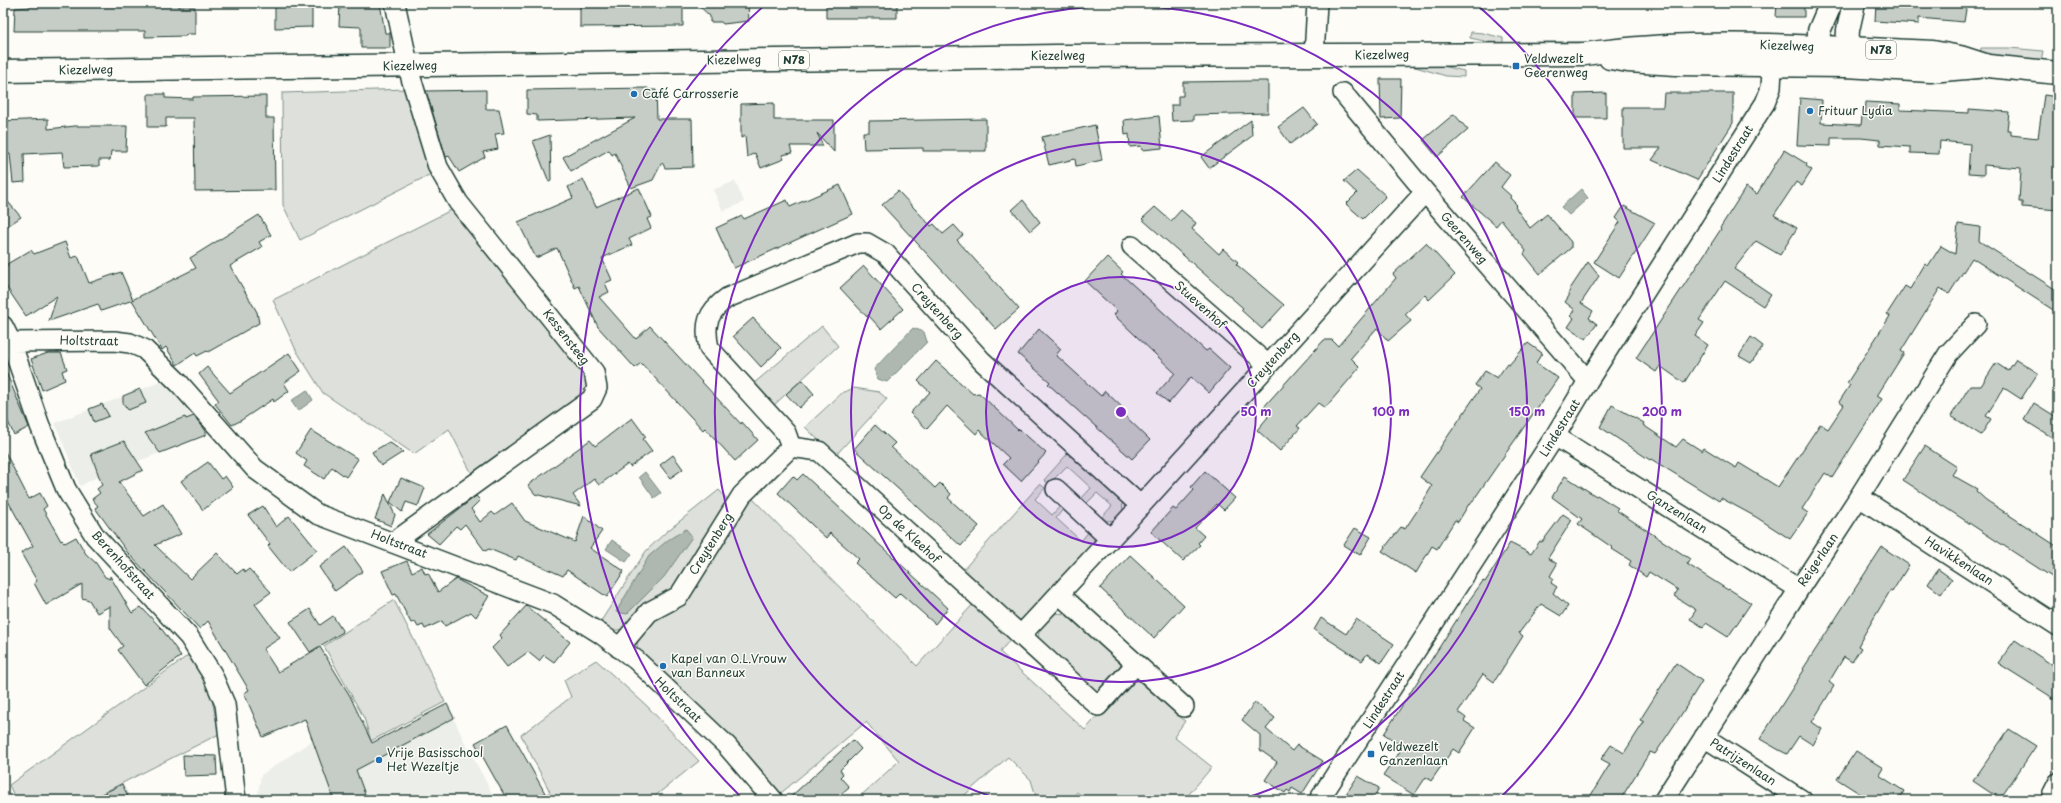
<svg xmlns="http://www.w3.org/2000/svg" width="2061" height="803" font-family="'Playpen Sans',sans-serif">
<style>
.built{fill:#eceee9}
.green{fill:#dde0db;stroke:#7e8e88}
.water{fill:#aeb8b1;stroke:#75877f}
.building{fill:#c6cdc7;stroke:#1f3d34}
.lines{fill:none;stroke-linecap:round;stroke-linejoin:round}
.street-casing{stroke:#1f3d34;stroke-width:22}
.secondary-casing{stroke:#1f3d34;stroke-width:25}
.primary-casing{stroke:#1f3d34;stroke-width:25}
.street{stroke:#fdfcf7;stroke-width:19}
.secondary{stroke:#fdfcf7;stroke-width:22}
.primary{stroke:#fdfcf7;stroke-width:22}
.ring{fill:none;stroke:#7b2cbf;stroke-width:2}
.poi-dot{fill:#1f6fb2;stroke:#fdfcf7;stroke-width:1.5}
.labels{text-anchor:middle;stroke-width:3;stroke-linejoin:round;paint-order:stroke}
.shield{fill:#fdfcf7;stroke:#62766e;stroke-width:1}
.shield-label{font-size:11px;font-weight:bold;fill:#1f3d34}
.street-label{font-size:12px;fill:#1f3d34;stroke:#fdfcf7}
.poi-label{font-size:12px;fill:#1f3d34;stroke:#fdfcf7;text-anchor:start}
.centre{fill:#7b2cbf;stroke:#fdfcf7;stroke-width:2}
.ring-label{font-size:12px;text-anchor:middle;font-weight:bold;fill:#7b2cbf;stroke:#fdfcf7;stroke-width:3;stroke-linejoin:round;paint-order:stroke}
</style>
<rect width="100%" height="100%" fill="#fdfcf7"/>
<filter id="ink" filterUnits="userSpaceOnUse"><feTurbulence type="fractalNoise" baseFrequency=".025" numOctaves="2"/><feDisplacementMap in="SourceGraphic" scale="8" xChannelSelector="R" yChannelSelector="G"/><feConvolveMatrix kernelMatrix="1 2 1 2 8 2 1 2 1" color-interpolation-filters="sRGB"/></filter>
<g filter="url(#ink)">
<path class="built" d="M735 181 744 202 723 211 713 190Z
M160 382 173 389 212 433 99 476 80 486 55 423Z
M447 704 464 741 496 800H257L261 775 313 740 369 744Z"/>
<path class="green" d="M1471 32 1483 33 1503 38V45L1470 38Z
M1981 48H2010L2043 51 2041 61 1980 56Z
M1435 64 1464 71V77L1446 76 1412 66Z
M408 89 435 172 300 240 283 205 282 93Z
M457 207 589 378 590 385 585 395 473 476 449 429 414 454 323 393 296 350 273 300Z
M822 326 838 346 773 406 753 384Z
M854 388 879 392 887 399 835 456 805 427 842 393Z
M1070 451 1122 499 1123 512 1116 520 1107 521 1102 517 1112 506 1097 493 1086 504 1081 499 1091 488 1067 466 1049 484 1044 480Z
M1040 484 1045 488 1035 499 1052 515 1062 504 1065 507 1056 518 1081 541 1090 530 1094 534V544L1030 616 1021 620 1012 617 962 571Z
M719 490 729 501 672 592 624 629 611 631 599 624 646 551 666 532Z
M752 498 917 666 974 603 1012 637 1000 652 1085 730 1133 676 1185 721 1174 737 1212 767 1184 800H1086L1077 792 1070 800H1037L1031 780 1008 757 959 800H856L899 761 866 722 781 793 642 654 637 646 638 638 740 509Z
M394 600 445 702 371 741 364 718 324 646Z
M1056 613 1067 614 1126 668 1100 697 1043 644 1038 637 1040 628Z
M190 654 205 679 211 695 219 734 89 800H16L9 785Z
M596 660 647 706 699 761 650 800H536L550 792 521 735 571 697 564 680Z"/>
<path class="water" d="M1581 189 1588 198 1569 215 1561 207Z
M913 328 924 332 927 342 887 382 878 379 874 369Z
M307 390 313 400 298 411 291 401Z
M645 472 661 493 654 498 639 477Z
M686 529 692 537 664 577 627 614 616 612 649 556 668 540Z
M612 540 632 554 626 562 606 549Z"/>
<path class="building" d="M30 3H127V6L179 3V7H195V34H187L186 36 145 37V31H14L15 8 30 7Z
M275 3H312V27L275 28Z
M340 3H380L385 33H390V48H361V27L339 26Z
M580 3H683V26L580 27Z
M696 3H748L749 21 723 24 721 22H710V16Z
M826 3H897V18H826Z
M1777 3H1804V17H1776Z
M1876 3H1967L1964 22 1919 18V24L1875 21Z
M1380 79H1401L1400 118 1381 119Z
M1251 81H1268V113L1194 115V120L1172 121 1171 105H1178V96H1183V82Z
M648 88V90H656L657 119H692L693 167 665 168 662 162 653 180 631 188 615 153 612 155 609 150 571 171 563 157 635 118 537 121V115L527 114V90Z
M486 90V109H499L504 133 495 134 498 149 483 152 485 157 459 172 449 156 446 157 426 91Z
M1606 93V118H1575V94Z
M1664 93H1733V123L1697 180 1652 160 1661 148H1623V107H1663Z
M148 94H165V98L193 99V97L266 96V118H274L275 190 195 191 194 118H166V127H148Z
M2044 95 2058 97V210L2022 207V202H2019L2021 168 1984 165V175L1968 174 1970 144 1940 141 1939 154 1910 153V147L1880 145V140L1861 138H1831V146L1797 145 1800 98 1822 100 1821 123 1861 125 1862 116H1865L1866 102 1900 104V110L1969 113V109L2009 112 2007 130H2011V135L2038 138Z
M774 103V120H834V152L817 133 823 146H790L792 153 782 155 784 159 761 168 755 153 747 157 745 136 741 138V104Z
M1304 108 1317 124 1290 144 1278 127Z
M1454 114 1468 130 1437 157 1423 140Z
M1159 116 1162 148 1142 150 1141 146 1130 147 1129 134 1125 135 1124 120Z
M48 119V129L75 126H127L126 151H111L110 160H99V166L64 167 62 152 24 154 25 182 13 183 10 154H3V121Z
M986 119V151H923V148L864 149 863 132H869V121Z
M1251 120 1252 136 1209 168 1201 157Z
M1095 125 1102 160 1076 166 1075 159 1049 165 1042 137Z
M550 135 551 181 549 182 533 141Z
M1784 150 1807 164 1806 166 1812 170 1802 186 1796 182 1774 215 1797 228 1780 255 1756 241 1734 269 1771 294 1763 306 1725 281 1699 320 1704 323 1695 336 1708 345 1684 383 1660 366 1656 372 1636 358 1721 229 1720 228 1746 187 1757 194Z
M1495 162 1510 175 1501 187 1511 196 1510 198 1517 205 1515 207 1530 228 1547 214 1571 242V248L1540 274 1524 254 1526 251 1501 220 1496 226 1463 197Z
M1357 170 1386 196 1363 219 1346 204 1357 193 1344 181Z
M583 179 596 207 639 188 652 217 647 219 651 228 629 239 632 245 602 258 612 280 605 283 609 292 599 297 636 339 650 326 741 424 742 422 758 440 735 461 705 428 703 430 641 363 635 368 598 327 579 286 575 288 557 248 536 258 518 222 573 198 568 187Z
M840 185 853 214 734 268 716 228 742 216 744 219 787 200 790 207Z
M898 191 931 226 934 224 943 234 954 225 963 235 957 240 1019 309 996 329 882 205Z
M3 196 21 217 3 229Z
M1023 200 1040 222 1030 231 1012 210Z
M1624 206 1655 223 1619 278 1594 262 1620 222 1616 218Z
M1155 207 1171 221 1181 210 1196 223 1192 229 1219 254 1223 249 1238 262 1236 264 1284 305 1262 329 1241 310 1243 308 1142 219Z
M259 215 271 235 259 242 262 247 230 266 257 312 259 323 208 352 207 351 197 356 195 353 177 365 166 347 162 350 132 300 196 268 190 258Z
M1958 224 1980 227 1979 241 2058 291V313L1972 258 1949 294 1940 288 1901 351 1904 353 1877 396 1882 399 1832 478 1825 473 1802 509 1808 513 1790 539 1756 517 1721 498 1719 501 1651 459 1650 460 1600 427 1612 405 1644 423 1643 425 1676 447 1683 439 1702 451 1704 448 1736 468 1739 463 1778 487 1820 424 1828 429 1844 405 1839 402 1850 385 1847 383 1890 316 1887 314 1905 286 1910 289 1925 264 1928 266 1941 246 1955 254Z
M65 242 71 258 78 256 89 283 121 272 133 300 101 311 98 304 49 321 57 296 26 316 3 282V269L8 266 7 264 31 250 34 254Z
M1426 243 1455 275 1429 300 1425 295 1405 314 1411 321 1388 341 1377 328 1351 358 1360 367 1325 408 1318 403 1297 426 1300 428 1280 451 1257 430 1268 417 1261 410 1324 340H1332L1338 346 1396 278 1393 274Z
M1107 257 1123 272 1121 274 1206 351 1209 349 1230 368 1209 393 1191 377 1169 403 1157 393 1175 373 1114 315 1117 311 1085 281Z
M1588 262 1599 276 1581 303 1593 311 1589 318 1597 324 1586 339 1568 327 1574 318 1571 316 1575 310 1565 302 1569 296 1570 289Z
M864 266 903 309 881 329 868 315 867 317 840 288Z
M753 318 781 348 761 367 733 336Z
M1039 329 1061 349 1056 355 1101 396 1105 391 1126 411 1123 414 1150 440 1132 459 1048 384 1050 382 1018 354Z
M1751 337 1763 346 1751 363 1739 356Z
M1528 343 1542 353 1536 363 1558 378 1470 505 1469 504 1458 522 1455 520 1437 549 1432 546 1416 573 1382 551 1401 527 1405 529 1421 505 1432 486 1420 477 1480 389 1475 385 1485 371 1497 378 1507 364 1509 365Z
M48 353H61L67 369 62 371 65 380 42 390 31 359Z
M289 353 301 371 284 383 289 391 274 402 273 399 240 421 232 425 215 404 219 401 199 374 207 367 230 393Z
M2016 359 2038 373 2021 399 2004 388 1986 416 1991 419 1981 435 1951 416 1970 386H1981L1996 363 2008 371Z
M936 361 973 394 979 393 1018 430 1019 429 1046 453 1021 481 1003 464 1009 458 979 430 976 434 947 406 927 429 910 413 930 392 918 381Z
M3 365 29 427 14 435 3 411Z
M802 380 814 394 799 408 786 394Z
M140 389 146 403 128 410 123 403V396Z
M2034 403 2058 418V441L2024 420Z
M102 404 109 416 94 422 89 409Z
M194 416 206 431V435L160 453 145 433 185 417 186 419Z
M632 418 646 437 643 439 652 451 630 467 628 464 599 485 594 479 573 495 581 506 535 494 528 485 590 440 595 446Z
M875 425 895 443 891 447 935 488 940 483 951 494 948 498 979 526 961 546 854 449Z
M311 430 358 459 346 477 332 467 324 479 304 466 307 461 296 453Z
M124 441 143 470 119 482 144 516 163 504 181 534 155 545 190 579 217 553 237 574 243 569 245 572 249 569 271 592 255 604 280 638 263 649 278 672 320 647 350 696 372 743 447 704 454 718 356 770 367 800H334L305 719 263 737 244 693 249 690 208 621 200 629 128 553 95 508 98 506 92 499 100 493 97 489 102 485 91 454Z
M389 442 403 452 381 466 372 452Z
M1925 446 1957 467 1952 475 1977 489 1976 491 1986 500 2058 547V581L1903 480Z
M3 448 29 499 40 493 47 506 43 509 61 541 62 540 65 543 76 537 86 554 96 563 105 577 110 579V576L132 613 141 607 161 628 181 656 144 685 118 650 123 646 110 628V606L97 613 89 600 82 598V584L46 605 34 583 37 581 21 553 33 546 3 492Z
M673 455 683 469 670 478 660 465Z
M208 462 221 479 225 476 233 487 203 510 181 481Z
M1205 471 1235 498 1224 510 1217 504 1195 528 1204 536 1198 543 1200 545 1183 561 1151 532 1173 508 1176 510 1194 490 1191 487Z
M803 474 948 608 935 624 900 593 895 598 855 563 859 559 830 533 826 538 778 493 793 476 797 480Z
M1565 476 1596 496 1597 495 1618 508 1616 510 1690 559 1687 564 1728 590 1729 589 1751 603 1728 637 1706 623 1703 627 1690 619 1696 610 1674 596 1678 590 1649 572 1646 577 1629 565 1631 561 1612 549 1613 548 1578 524 1582 519 1552 497Z
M401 478 425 488 418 506 406 502 402 512 390 502Z
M385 494 395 515 391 526 375 519Z
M476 496 480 500 471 509 480 522 492 512 495 515 512 503 525 521 575 542 584 516 602 531 590 548 624 571 607 597 567 570 563 576 518 556 516 560 489 549 485 551 465 524 460 529 456 526 439 544 427 534Z
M263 506 276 527 289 516 317 550 289 572 268 546 270 544 248 515Z
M1563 514 1572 520 1548 558 1557 564 1550 576 1554 579 1551 583 1557 587 1553 593 1568 606 1561 616 1541 604 1519 633 1523 636 1494 682 1483 674 1458 712 1466 718 1464 721 1475 728 1459 753 1453 749 1431 781 1426 777 1414 795 1383 776 1403 747 1384 734 1470 599 1483 581 1485 582 1510 543 1531 554 1540 541 1542 542Z
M1355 528 1371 537 1360 555 1344 545Z
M346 547 363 571 335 591 319 567Z
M1882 547 1909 565 1892 592 1890 591 1865 633 1858 646 1861 648 1852 662 1844 657 1829 682 1834 686 1812 722 1822 729 1813 745 1799 736 1787 754 1779 750 1760 739 1804 670 1803 669Z
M1130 555 1184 605 1154 638 1100 588Z
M407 561 412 572 422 567 425 574 428 573 438 592 456 579 489 596 476 617 471 612 445 626 442 621 425 629 423 625 418 627 415 622 411 623 396 594 393 595 382 571Z
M1938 569 1952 579 1941 594 1928 584Z
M526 606 570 642 554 662 544 655 539 661 528 652 507 667 492 648 502 638 500 635Z
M310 609 320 625 333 616 343 632 310 652 290 622Z
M1321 618 1346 634 1356 619 1394 644 1381 663 1367 654 1362 661 1314 630Z
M2015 640 2058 669V701L1998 663Z
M1676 663 1702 681 1681 715 1655 754 1650 752 1620 800H1588L1610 764 1601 759 1611 745 1624 753 1644 722 1640 720Z
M1255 702 1275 718 1266 729 1292 751 1297 745 1323 761 1302 794 1292 788 1290 792 1287 790 1285 793 1265 780 1277 762 1260 750V735L1242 720Z
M507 725 545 793 533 800H507L475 743Z
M2009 729 2036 746 2000 799 1973 781Z
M853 740 861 749 840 770 843 774 840 777 849 787 834 800H787Z
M1856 751 1883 768 1879 775 1904 791 1899 800H1870L1837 779Z
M183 755 216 756 217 775 184 776Z
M1358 776 1379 788 1372 800H1342Z
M122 784 130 800H91Z"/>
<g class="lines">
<defs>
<path id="street" d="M1314 56 1317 3
M1343 93 1425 192 1588 381
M1132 246 1268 365
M3 326 11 342 40 426 66 489 95 536 189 637 212 674 225 704 236 800
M11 342 114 341 130 343 144 349 179 383 255 469 317 514 553 604 601 634 636 660 727 746 773 800
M1555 436 1799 589
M791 447 786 433 709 348C704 325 707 312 727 298L858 243H867L886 254 982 361 1141 506
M791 447 819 451 1098 706 1136 664
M1056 489 1110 539
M1859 497 2058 626
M394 542 592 399 597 388 594 372 458 202 438 167 411 78 395 3
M1059 594 1184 707
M1020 636 1126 522 1425 192
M619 648 649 612 679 596 742 495 791 447
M1704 737 1802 800
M2053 793 2058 783
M1319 800 1555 436 1588 381 1765 103 1771 88 1773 51
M1664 800 1799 589 1859 497 1948 354 1976 324"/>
<path id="secondary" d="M1818 65 1819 31 1831 3
M1846 66 1848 30 1854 3"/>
<path id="primary" d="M1610 58 1628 61 1676 64 1846 66 1930 71 1978 67
M3 71 1056 56 1585 54C1700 37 1817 47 1933 52L1960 57 1988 66 2058 73"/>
</defs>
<use href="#street" class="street-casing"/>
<use href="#secondary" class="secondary-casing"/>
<use href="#primary" class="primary-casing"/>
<use href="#street" class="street"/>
<use href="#secondary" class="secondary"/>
<use href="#primary" class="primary"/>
</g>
</g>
<circle cx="1121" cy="412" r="135" fill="#7b2cbf" fill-opacity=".12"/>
<g class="ring">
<circle cx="1121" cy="412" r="135"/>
<circle cx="1121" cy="412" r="270"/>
<path d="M999 799A406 406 0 1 1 1243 799"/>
<path d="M742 798A541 541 0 0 1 766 4M1476 4A541 541 0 0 1 1500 798"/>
</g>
<g class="poi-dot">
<rect x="1512" y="62" width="8" height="8" rx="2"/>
<circle cx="634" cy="94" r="4"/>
<circle cx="1810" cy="111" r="4"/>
<circle cx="663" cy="666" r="4"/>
<rect x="1367" y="750" width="8" height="8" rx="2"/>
<circle cx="379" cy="760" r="4"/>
</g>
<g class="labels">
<g class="shield">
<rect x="1866" y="41" width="30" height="18" rx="3"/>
<rect x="779" y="51" width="30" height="18" rx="3"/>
</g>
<g class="shield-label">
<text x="1881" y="54">N78</text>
<text x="794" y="64">N78</text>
</g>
<g class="street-label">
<text transform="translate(1787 46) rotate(2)" y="4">Kiezelweg</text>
<text transform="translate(1382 55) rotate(-1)" y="4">Kiezelweg</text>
<text x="1058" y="60">Kiezelweg</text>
<text transform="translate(734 60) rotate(-1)" y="4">Kiezelweg</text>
<text transform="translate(410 66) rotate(-1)" y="4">Kiezelweg</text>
<text transform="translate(86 70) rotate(-1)" y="4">Kiezelweg</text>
<text transform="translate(1733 154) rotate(-58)" y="4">Lindestraat</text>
<text transform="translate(1464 238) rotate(49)" y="4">Geerenweg</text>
<text transform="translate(1200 305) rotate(42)" y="4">Stuevenhof</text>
<text transform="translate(937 311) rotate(48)" y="4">Creytenberg</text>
<text transform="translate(566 337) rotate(52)" y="4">Kessensteeg</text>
<text transform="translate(89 341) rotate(1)" y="4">Holtstraat</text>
<text transform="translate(1273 360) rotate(-48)" y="4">Creytenberg</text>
<text transform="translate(1560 428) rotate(-58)" y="4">Lindestraat</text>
<text transform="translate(1677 512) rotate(32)" y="4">Ganzenlaan</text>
<text transform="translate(909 534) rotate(43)" y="4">Op de Kleehof</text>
<text transform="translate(399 544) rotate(21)" y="4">Holtstraat</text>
<text transform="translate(711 544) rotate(-58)" y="4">Creytenberg</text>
<text transform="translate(1818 560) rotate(-56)" y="4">Reigerlaan</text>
<text transform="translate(1959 561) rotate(33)" y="4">Havikkenlaan</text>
<text transform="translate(123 565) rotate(48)" y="4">Berenhofstraat</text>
<text transform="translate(678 700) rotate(44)" y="4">Holtstraat</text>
<text transform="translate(1384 700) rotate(-57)" y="4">Lindestraat</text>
<text transform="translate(1743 762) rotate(33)" y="4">Patrijzenlaan</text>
</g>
<g class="poi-label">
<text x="1524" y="63">Veldwezelt<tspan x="1524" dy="14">Geerenweg</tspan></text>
<text x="642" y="98">Café Carrosserie</text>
<text x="1818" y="115">Frituur Lydia</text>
<text x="671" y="663">Kapel van O.L.Vrouw<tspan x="671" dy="14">van Banneux</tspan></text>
<text x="1379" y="751">Veldwezelt<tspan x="1379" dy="14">Ganzenlaan</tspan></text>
<text x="387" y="757">Vrije Basisschool<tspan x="387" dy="14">Het Wezeltje</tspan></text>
</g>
</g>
<circle cx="1121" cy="412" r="6" class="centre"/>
<g class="ring-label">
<text x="1256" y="416">50 m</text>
<text x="1391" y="416">100 m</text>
<text x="1527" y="416">150 m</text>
<text x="1662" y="416">200 m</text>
</g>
<rect width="2061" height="803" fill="none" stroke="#fdfcf7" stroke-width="16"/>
<rect x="8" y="8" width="2045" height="787" fill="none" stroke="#1f3d34" stroke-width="1.5" filter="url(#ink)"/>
</svg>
